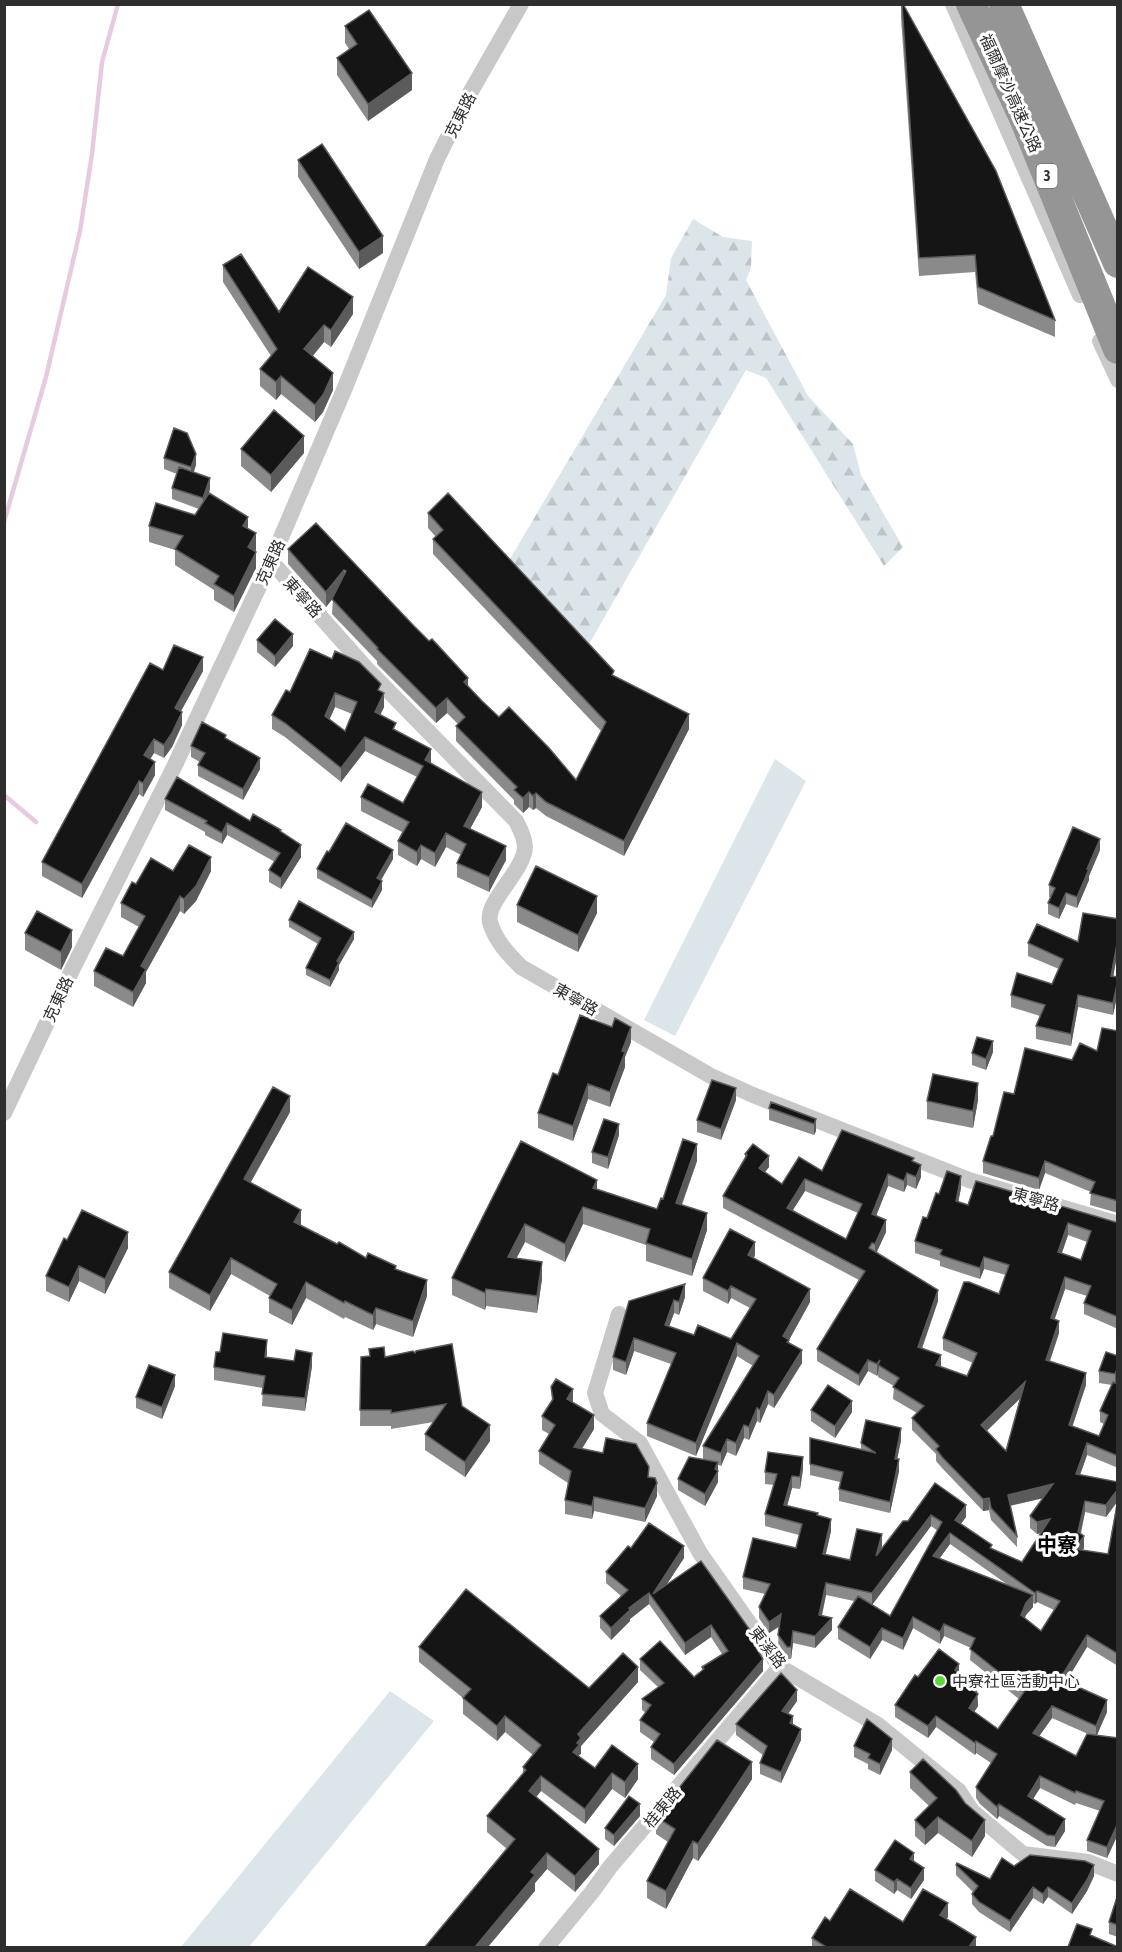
<svg xmlns="http://www.w3.org/2000/svg" width="1122" height="1952" font-family="'Asap Condensed','Noto Sans TC',sans-serif">
<style>
.green{fill:#dce5ea}
.forest{fill:url(#forest-firs)}
.lines{fill:none;stroke-linecap:round;stroke-linejoin:round}
.stream{stroke:#e8cae0;stroke-width:4.5}
.street{stroke:#c8c8c8;stroke-width:16}
.highway{stroke:#959595;stroke-width:30}
.wall{fill:#8a8a8a;fill-rule:evenodd}
.shaded-wall{fill:#5b5b5b}
.building{fill:#151515;stroke:#5b5b5b;stroke-width:1.5;fill-rule:evenodd}
.poi-dot{fill:#5cd63f;stroke:#fff;stroke-width:2}
.labels{text-anchor:middle;stroke-width:6;stroke-linejoin:round;paint-order:stroke}
.shield{fill:#fff;stroke:#6d6d6d;stroke-width:1.5}
.shield-label{font-size:15px;font-weight:bold;fill:#2e2e2e}
.street-label{font-size:16px;fill:#2e2e2e;stroke:#fff}
.poi-label{font-size:16px;fill:#2e2e2e;stroke:#fff;text-anchor:start}
.quarter-label{font-size:20px;font-weight:bold;fill:#000;stroke:#fff}
</style>
<defs>
<pattern id="forest-firs" width="22" height="20" patternUnits="userSpaceOnUse" patternTransform="scale(1.5)"><rect width="22" height="20" fill="#dce5ea"/><path d="M5 1l3.5 6h-7zM16 11l3.5 6h-7z" fill="#bdc5c9"/></pattern>
</defs>
<rect width="100%" height="100%" fill="#fff"/>
<path class="green" d="M775 759 806 781 675 1036 644 1020Z
M390 1691 434 1721 249 1947H181Z"/>
<path class="forest" d="M693 219 723 237 752 241 751 268 746 280 808 396 853 444 861 475 903 547 884 566 766 378 746 370 588 646 507 564 666 295 671 258Z"/>
<g class="lines">
<path class="stream" d="M4 522 46 377 80 231 92 154 102 62 118 4
M4 795 36 822"/>
<path class="street" d="M953 4 1080 295
M1100 341 1118 380
M271 561 367 669 516 821C520 829 525 838 525 847 524 871 485 902 490 922 495 940 508 954 521 967L711 1076 753 1095 969 1180 1118 1224
M4 1113 72 970 174 767 271 561 344 390 437 159 470 93 521 4
M619 1314 595 1393 602 1414 640 1443 700 1553 780 1667 878 1725 959 1791 972 1811 1023 1854 1088 1862 1118 1874
M546 1948 592 1892 610 1867 780 1667"/>
<path class="highway" d="M971 4 1025 120 1118 349
M1004 4 1118 263"/>
</g>
<path class="wall" d="M901 4 1055 320V337L978 304 975 272 919 276 901 18Z
M345 26 412 90 368 121 337 75V58L349 49 345 43Z
M298 160 383 253 359 269 298 177Z
M223 265 279 312 353 314 331 347 324 342 313 356 333 390 323 412 315 422 281 394 276 400 260 386V369L271 356 223 282Z
M241 449 304 453 271 492 241 466Z
M164 458 196 465 194 472 210 489 209 493 248 529 256 550 255 552 256 568 234 612 214 600V590L175 565V550L149 542V526L195 515 199 509 172 499V488L177 474 164 469Z
M428 513 614 676 689 729 624 856 546 816 536 808 533 810 529 807 523 813 514 804V800L456 741V726L458 724 447 713 436 723 377 664V661L332 614 333 598 326 607 288 564V549L316 523 468 687 499 717 576 780 601 731 433 554V539L436 537 428 528Z
M257 640 293 646 275 667 257 652Z
M163 670 203 671 181 711 182 725 172 747 164 758 154 753 150 759 155 775 143 797 139 794 82 898 42 876V862Z
M381 691 384 707 380 715 431 764 482 807 470 829 506 860 489 892 457 877V863L461 855 446 847 435 867 421 859 417 866 398 855V841L402 832 361 811V797L403 803 417 777 365 751 341 782 285 737 272 729V715L290 692ZM335 707 352 714 345 731 329 719Z
M226 739 260 769 243 800 198 776V765L200 762 191 757V746Z
M165 799 250 821 281 832 301 857 281 889 269 882V870L275 862 227 835 222 844 205 835V832L165 810Z
M1100 850 1089 876V880L1077 908 1066 904 1059 919 1048 914V903L1051 897H1049V885Z
M329 852 393 859 381 880 382 890 372 908 317 878V869Z
M173 871H211L196 901 184 914 180 911 146 972V983L133 1007 94 986V971L123 956 139 927 121 917V903L136 884Z
M517 905 597 913 578 952 517 922Z
M1118 919V956H1117L1113 976 1118 977V992L1113 1015 1078 1007 1071 1046 1036 1039V1026L1040 1016 1011 1007V995L1052 984 1059 969 1028 956V943L1078 942Z
M289 920 354 939 339 965V970L330 987 306 975V968L318 944 289 927Z
M25 933 72 947 61 970 25 950Z
M1118 1031V1213L1090 1205 1091 1192 1045 1173 1039 1190 983 1173V1161L993 1136 1014 1094 1072 1060 1097 1051Z
M631 1042 625 1057V1067L610 1107 588 1099 573 1141 538 1128V1113L558 1075Z
M993 1052 986 1070 972 1065V1053Z
M736 1100 721 1140 697 1132V1120Z
M978 1100 973 1128 927 1119V1101Z
M769 1108 816 1119V1131L814 1135 769 1120Z
M290 1112 251 1182 301 1225 366 1258 396 1269 427 1296 413 1337 376 1324 373 1330 345 1317 344 1319 306 1298 292 1325 269 1313V1298L270 1296 231 1274 210 1311 169 1288V1272Z
M619 1135 608 1169 592 1163V1152Z
M521 1141 597 1189 657 1209 663 1199 697 1161 682 1205 707 1230 692 1276 646 1261V1245L583 1224 565 1262 525 1242 516 1259 542 1279 537 1313 486 1306 485 1310 452 1295V1278Z
M745 1154 769 1167 765 1172 782 1184 822 1171 914 1162 921 1177 916 1189 907 1185 904 1192 888 1186 876 1216 886 1232 876 1253 938 1301 922 1349 941 1367 967 1376 973 1363 943 1350V1338L999 1294 1006 1275 984 1269 980 1279 943 1267 940 1266V1261L915 1253V1241L939 1194 961 1188 958 1202 968 1205 1115 1222H1118V1329L1084 1314V1303L1087 1296 1065 1289 1054 1319 1059 1333 1050 1361 1086 1385 1072 1426 1099 1436 1104 1424 1100 1422V1411L1112 1385 1099 1383V1371L1118 1356 1116 1384H1118V1468L1087 1455 1080 1475 1118 1482V1666L1087 1647 1066 1682 1107 1712 1097 1735 1118 1738V1834L1107 1858 1087 1851V1840L1100 1811 1076 1803 1075 1805 1040 1788 1033 1799 1065 1831 1055 1847 1047 1846 999 1816 997 1819 980 1804 976 1798V1787L991 1763 976 1753 975 1755 936 1727 928 1738 895 1717V1705L918 1677 959 1674 977 1693 978 1706 974 1712 998 1729 1019 1699 970 1660 971 1648 944 1636 940 1644 913 1628 903 1650 882 1640 870 1659 838 1639V1627L854 1601 826 1595 822 1616 832 1630 815 1648 793 1643 791 1659H787L778 1646 779 1627 769 1633 759 1618V1607L765 1594 743 1589V1577L796 1548 799 1535 765 1526V1514L774 1485 765 1484V1472L803 1469 800 1489 792 1488 787 1506 818 1515 831 1531 826 1554 850 1560 882 1546 880 1551 908 1521 935 1483 966 1517 961 1524 992 1549 1022 1562 1041 1533 1037 1534 1030 1528V1516L1043 1498 1010 1506 1017 1536V1547L991 1520 989 1510 983 1511 942 1468 936 1461V1454L912 1430V1418L917 1413 893 1399 894 1386 878 1377V1374L877 1376 868 1371 859 1386 817 1361V1349L859 1280 723 1208V1196L745 1158ZM805 1191 858 1213 846 1239 793 1210ZM1068 1235 1087 1242 1081 1260 1062 1253ZM1020 1398 1006 1451 987 1431ZM1117 1501 1108 1554 1083 1550 1084 1548 1081 1534 1085 1512 1106 1517ZM931 1526 938 1531 890 1616 872 1605ZM950 1544 1008 1585 940 1558ZM1037 1602 1054 1610 1041 1631 1025 1618 1026 1615 1033 1607V1603L1035 1604ZM1052 1718 1088 1734 1076 1756 1039 1736Z
M67 1240 128 1248 105 1294 79 1281 69 1302 46 1291V1276Z
M755 1255 754 1258 810 1302 789 1340V1342L802 1363 774 1408 768 1404 760 1423 757 1421 749 1440 744 1438 736 1456 727 1452 721 1466 718 1465V1482L705 1506 678 1490V1479L703 1459V1446L753 1366 737 1356 696 1456 647 1436V1423L671 1364 634 1351 626 1375 613 1370V1357L629 1301 685 1297 679 1315 674 1313 669 1326 694 1335 731 1339 750 1308 731 1298 728 1304 703 1291V1278Z
M369 1349 385 1357 462 1406 490 1441 465 1477 425 1450V1434L434 1422 391 1429V1426H360L361 1357 369 1356Z
M267 1353 266 1357 312 1366 305 1411 262 1406 263 1388 214 1380V1367Z
M175 1386 162 1419 136 1408V1397Z
M551 1387 573 1402 594 1429 582 1449 649 1477 657 1496 645 1522 594 1511 592 1519 565 1514V1500L568 1483 539 1464V1451L549 1434 542 1430V1416L552 1402Z
M811 1410 852 1412 835 1438 811 1421Z
M810 1438 861 1449V1443L901 1440 897 1459 899 1471 890 1513 839 1501V1489L840 1482 810 1475Z
M631 1548 684 1558 667 1584 752 1641 763 1671 674 1775 651 1759V1747L654 1742 640 1732V1720L646 1713 642 1710V1699L658 1687 640 1670V1659L694 1677 702 1670V1667L722 1654 711 1637 685 1655 649 1604 630 1619V1621L611 1640 600 1628V1616L621 1596 606 1583V1572Z
M419 1647 589 1688 638 1682 581 1746V1754L579 1755V1757L595 1768 638 1779 625 1798 612 1789 585 1824 541 1791 536 1797 599 1864 575 1892 547 1869 535 1883V1891L507 1849 487 1832V1816L523 1774V1767L533 1755 505 1732 497 1741 463 1714V1698L419 1662Z
M797 1701 788 1714 801 1740 781 1783 760 1774V1763L763 1755 736 1735V1724Z
M854 1746 892 1750 880 1775 868 1769V1764L854 1757Z
M910 1772 985 1836 972 1857 938 1833 925 1845 915 1836V1820L929 1806 910 1788Z
M752 1779 698 1861 693 1858 666 1909 647 1898V1881L668 1842 656 1834V1817Z
M640 1816 614 1846 605 1839V1828Z
M914 1862 924 1880 911 1899 897 1890 894 1894 875 1881V1870Z
M956 1865 990 1879 1014 1866 1094 1876 1087 1891 1072 1914 1048 1897 1043 1904 1033 1898 1010 1932 979 1912 972 1904V1894L973 1892 956 1875Z
M1118 1894V1937L1109 1934V1922Z
M948 1917 946 1919 976 1947H812V1938L830 1921 903 1922Z"/>
<path class="shaded-wall" d="M412 73V90L368 121V104Z
M383 236V253L359 269V252Z
M353 297V314L331 347V330Z
M324 325V342L304 366V349Z
M333 373V390L323 412 315 422V405Z
M281 376V394L276 400V382Z
M304 436V453L271 492V475Z
M196 454V465L191 478V467Z
M210 478V489L203 510V498Z
M248 517V533L243 526Z
M256 533V550L248 564V547Z
M256 552V568L234 612V596Z
M344 570V585L326 607V592Z
M293 634V646L275 667V656Z
M203 657V671L175 722V708Z
M468 678V692L464 682Z
M335 693V707L325 730V716Z
M384 693V707L375 726V712Z
M447 698V713L436 723V708Z
M182 712V725L172 747 164 758V745Z
M689 714V729L624 856V841Z
M365 737V751L341 782V768Z
M154 739V753L144 769V755Z
M431 749V763L425 775V760Z
M260 758V769L243 800V789Z
M155 762V775L143 797V783Z
M139 781V794L82 898V884Z
M482 792V807L464 840V826Z
M529 792V807L523 813V798Z
M536 793V808L533 810V796Z
M227 823V835L222 844V833Z
M446 833V847L435 867V853Z
M1100 839V850L1089 876V880L1077 908V897L1087 869Z
M301 845V857L281 889V878Z
M421 845V859L417 866V852Z
M506 846V860L489 892V877Z
M393 850V859L377 887V878Z
M211 857V871L196 901 184 914V899Z
M382 881V890L372 908V900Z
M1066 893V904L1059 919V908Z
M180 896V911L146 972V983L133 1007V992L141 966Z
M597 896V913L578 952V935Z
M72 930V947L61 970V952Z
M354 932V939L339 965V970L330 987V980L337 961Z
M1117 944V956L1111 988V976Z
M1118 980V992L1113 1015V1003Z
M1078 995V1007L1071 1046V1034Z
M631 1027V1042L625 1057V1067L610 1107V1092L622 1051Z
M993 1041V1052L986 1070V1059Z
M978 1083V1100L973 1128V1111Z
M588 1084V1099L573 1141V1126Z
M736 1088V1100L721 1140V1129Z
M290 1096V1112L244 1194V1179Z
M816 1119V1131L814 1135V1124Z
M619 1124V1135L608 1169V1157Z
M697 1144V1161L676 1220V1203Z
M769 1156V1167L759 1180V1168Z
M1045 1161V1173L1039 1190V1178Z
M921 1165V1177L916 1189V1177Z
M907 1173V1185L904 1192V1181Z
M888 1174V1186L872 1226V1214Z
M961 1176V1188L956 1213V1201Z
M805 1179V1191L787 1219V1208Z
M597 1180V1197L593 1188Z
M583 1207V1224L565 1262V1244Z
M301 1210V1226L294 1222Z
M707 1213V1230L692 1276V1259Z
M886 1220V1232L875 1256V1244Z
M1068 1223V1235L1058 1264V1252Z
M525 1224V1242L508 1274V1257Z
M128 1232V1248L105 1294V1279Z
M755 1242V1255L748 1268V1255Z
M984 1257V1269L980 1279V1268Z
M231 1258V1274L210 1311V1295Z
M542 1262V1279L537 1313V1296Z
M79 1266V1281L69 1302V1287Z
M1065 1277V1289L1051 1330V1318Z
M427 1280V1296L413 1337V1321Z
M306 1282V1298L292 1325V1310Z
M685 1284V1297L679 1315V1302Z
M731 1286V1298L728 1304V1291Z
M486 1289V1306L485 1310V1293Z
M810 1289V1302L789 1340V1353L783 1336Z
M938 1290V1301L918 1359V1347Z
M674 1300V1313L665 1338V1325Z
M376 1308V1324L373 1330V1315Z
M1059 1321V1333L1046 1372V1360Z
M634 1338V1351L626 1375V1362Z
M267 1340V1353L265 1370V1357Z
M737 1343V1356L696 1456V1443Z
M802 1350V1363L774 1408V1395Z
M312 1353V1366L305 1411V1398Z
M941 1355V1367L936 1365Z
M868 1360V1371L859 1386V1375Z
M880 1360 878 1374 877 1376V1364Z
M1118 1367V1379L1115 1385V1374Z
M1086 1373V1385L1069 1437V1425Z
M175 1375V1386L162 1419V1407Z
M1025 1382V1394L981 1436V1425Z
M573 1389V1403L567 1399Z
M768 1391V1404L760 1423V1410Z
M852 1401V1412L835 1438V1426Z
M757 1408V1421L749 1440V1427Z
M594 1415V1429L574 1461V1447Z
M490 1425V1441L465 1477V1462Z
M744 1425V1438L736 1456V1443Z
M901 1428V1440L895 1470V1459Z
M727 1439V1452L721 1466V1453Z
M1087 1443V1455L1076 1486V1474Z
M803 1457V1469L800 1489V1477Z
M899 1459V1471L890 1513V1502Z
M718 1462V1482L705 1506V1494Z
M792 1476V1488L784 1517V1505Z
M657 1483V1496L645 1522V1508Z
M1053 1484V1496L1008 1506V1495Z
M1118 1489V1501L1106 1517V1505Z
M594 1497V1511L592 1519V1506Z
M989 1498V1510L983 1511V1499Z
M1085 1501V1512L1078 1544V1532Z
M966 1505V1517L955 1531V1520Z
M931 1515V1526L872 1605V1593Z
M831 1519V1531L823 1565V1554Z
M1050 1519V1531L1037 1534V1522Z
M950 1533V1544L933 1567V1556Z
M882 1534V1546L876 1568V1556Z
M1084 1536V1548L1075 1560V1549Z
M684 1546V1558L655 1602 653 1594Z
M826 1583V1595L819 1627V1615Z
M1037 1591V1602L1035 1604V1593Z
M649 1593V1604L630 1619V1621L611 1640V1628L629 1608Z
M1033 1595V1607L1026 1615 1021 1626V1615L1026 1603Z
M781 1614V1625L769 1633V1622Z
M913 1617V1628L903 1650V1638Z
M832 1618V1630L815 1648V1636Z
M944 1624V1636L940 1644V1632Z
M711 1625V1637L685 1655V1643Z
M882 1628V1640L870 1659V1647Z
M793 1631V1643L791 1659V1647Z
M1087 1635V1647L1060 1691V1679Z
M763 1659V1671L674 1775V1764Z
M959 1664V1676L955 1670Z
M638 1667V1682L581 1746V1754L579 1755V1760L573 1752 578 1734Z
M977 1687 978 1706 969 1720V1708L974 1691Z
M797 1690V1701L782 1722V1711Z
M1107 1700V1712L1096 1737V1726Z
M1052 1706V1718L1033 1745V1733Z
M505 1716V1732L497 1741V1726Z
M793 1716V1727L790 1723Z
M936 1716V1727L928 1738V1726Z
M801 1729V1740L781 1783V1772Z
M892 1739V1750L880 1775V1764Z
M976 1741V1753L975 1755V1743Z
M752 1762V1779L698 1861V1844Z
M638 1764V1779L625 1798V1782Z
M612 1773V1789L585 1824V1809Z
M541 1776V1791L529 1806V1791Z
M1040 1776V1788L1028 1807V1796Z
M640 1804V1816L614 1846V1835Z
M999 1804V1816L997 1819V1807Z
M938 1817V1833L925 1845V1830Z
M1065 1819V1831L1055 1847V1836Z
M985 1820V1836L972 1857V1841Z
M1118 1823V1834L1107 1858V1847Z
M693 1841V1858L666 1909V1891Z
M599 1849V1864L575 1892V1876Z
M547 1853V1869L535 1883V1891L488 1947H475L531 1872Z
M914 1853V1864L910 1859Z
M1094 1865V1876L1087 1891 1072 1914V1903Z
M924 1868V1880L911 1899V1888Z
M897 1879V1890L894 1894V1882Z
M1033 1887V1898L1010 1932V1921Z
M1048 1887V1897L1043 1904V1894Z
M948 1903V1917L940 1929V1915Z
M976 1937V1947H969Z"/>
<path class="building" d="M902 4H903L996 171 1055 320 978 287 975 255 919 258Z
M369 10 412 73 368 104 337 58 357 44 345 26Z
M322 144 383 236 359 252 298 160Z
M241 254 279 312 308 267 353 297 331 330 324 325 304 349 333 373 323 395 315 405 281 376 276 382 260 369 277 349 223 265Z
M274 410 304 436 271 475 241 449Z
M174 428 187 433 196 454 191 467 164 458Z
M179 467 210 478 203 498 172 488Z
M209 493 248 517 243 526 256 533 248 547 256 552 234 596 214 584 219 576 175 549 183 536 149 526 156 503 195 515Z
M448 493 614 671 612 675 689 714 624 841 546 802 536 793 533 796 529 792 523 798 514 790 517 787 456 726 465 717 447 698 436 708 377 649 378 648 332 599 346 571 344 570 326 592 288 549 316 523 414 626 429 641 432 639 468 678 464 682 482 701 499 717 509 707 549 748 576 780 606 722 433 539 443 530 428 513Z
M275 619 293 634 275 656 257 640Z
M174 645 203 657 175 708 182 712 172 733 164 745 154 739 144 755 155 762 143 783 139 781 82 884 42 862 150 663 163 670Z
M310 649 332 659 335 651 359 662 381 684 378 690 384 693 375 712 396 723 393 729 431 749 425 760 482 792 464 826 506 846 489 877 457 863 466 844 446 833 435 853 421 845 417 852 398 841 409 822 361 797 368 784 403 803 423 766 365 737 341 768 285 723 272 715 286 690 290 692ZM335 693 357 702 345 731 325 716Z
M202 722 226 735 225 738 260 758 243 789 198 765 205 753 191 746Z
M177 777 250 821 253 814 281 830 280 831 301 845 281 878 269 870 280 853 227 823 222 833 205 823 207 821 165 799Z
M346 823 393 850 377 878 382 881 372 900 317 869 327 851 329 852Z
M1073 827 1100 839 1087 869H1089L1077 897 1066 893 1059 908 1048 903 1055 888 1049 885Z
M189 845 211 857 196 886 184 899 180 896 141 966 146 969 133 992 94 971 106 948 123 956 145 916 121 903 132 882 136 884 151 858 173 871Z
M536 866 597 896 578 935 517 905Z
M299 901 354 932 337 961 339 962 330 980 306 968 321 938 289 920Z
M37 911 72 930 61 952 25 933Z
M1083 913 1118 919V944H1117L1111 976 1118 977V980L1113 1003 1078 995 1071 1034 1036 1026 1045 1005 1011 995 1017 973 1052 984 1063 959 1028 943 1037 924 1078 942Z
M580 1015 612 1027 615 1018 631 1027 622 1051 625 1052 610 1092 588 1084 573 1126 538 1113 553 1073 558 1075Z
M1102 1028 1118 1031V1201L1090 1193 1095 1182 1045 1161 1039 1178 983 1161 991 1136H993L1004 1092 1014 1094 1025 1048 1072 1060 1080 1043 1097 1051Z
M977 1037 993 1041 986 1059 972 1053Z
M933 1074 978 1083 973 1111 927 1101Z
M712 1080 736 1088 721 1129 697 1120Z
M273 1087 290 1096 244 1179 301 1210 294 1222 337 1244 339 1242 366 1258 368 1253 396 1266 395 1269 427 1280 413 1321 376 1308 373 1315 345 1301 344 1303 306 1282 292 1310 269 1298 277 1284 231 1258 210 1295 169 1272Z
M771 1102 816 1119 814 1124 769 1108Z
M604 1119 619 1124 608 1157 592 1152Z
M842 1130 914 1158 912 1161 921 1165 916 1177 907 1173 904 1181 888 1174 872 1214 886 1220 875 1244 872 1243 869 1248 938 1290 918 1347 941 1355 936 1365 967 1376 977 1353 943 1338 964 1282H969L999 1294 1009 1265 984 1257 980 1268 943 1256 940 1254 942 1250 915 1241 923 1217 927 1218 936 1193 939 1194 947 1171 961 1176 956 1201 968 1205 976 1181 1115 1222H1118V1317L1084 1303 1091 1286 1065 1277 1051 1318 1059 1321 1046 1360 1086 1373 1069 1425 1099 1436 1108 1415 1100 1411 1113 1382 1118 1384V1456L1087 1443 1076 1474 1118 1482V1489L1106 1505 1085 1501 1078 1532 1084 1536 1075 1549 1108 1554 1118 1500V1654L1087 1635 1060 1679 1107 1700 1096 1726 1052 1706 1033 1733 1076 1756 1087 1734 1118 1738V1823L1107 1847 1087 1840 1104 1801 1076 1791 1075 1793 1040 1776 1028 1796 1065 1819 1055 1836 1047 1835 999 1804 997 1807 980 1792 976 1787 997 1754 976 1741 975 1743 936 1716 928 1726 895 1705 915 1675 918 1677 939 1649 959 1664 955 1670 977 1687 974 1691 978 1694 969 1708 998 1729 1024 1692 970 1649 975 1638 944 1624 940 1632 913 1617 903 1638 882 1628 870 1647 838 1627 858 1596 890 1616 942 1522 931 1515 872 1593 826 1583 819 1615 832 1618 815 1636 793 1631 791 1647H787L778 1635 781 1614 769 1622 759 1607 770 1584 743 1577 753 1538 796 1548 802 1524 765 1514 777 1474 765 1472 768 1452 803 1457 800 1477 792 1476 784 1505 818 1513 817 1515 831 1519 823 1554 850 1560 857 1529 882 1534 876 1556 903 1521H908L935 1483 966 1505 955 1520 992 1545 990 1548 1022 1562 1050 1519 1037 1522 1030 1516 1053 1484 1008 1495 1017 1536 991 1508 989 1498 983 1499 942 1457 936 1449 939 1446 912 1418 924 1406 893 1387 899 1378 878 1365 880 1360 877 1364 868 1360 859 1375 817 1349 865 1271 723 1196 747 1155 745 1154 753 1144 769 1156 759 1168 782 1184 799 1157 822 1171ZM805 1179 862 1204 846 1239 787 1208ZM1068 1223 1091 1231 1081 1260 1058 1252ZM1025 1382 1006 1451 981 1425ZM950 1533 1035 1593 1037 1591 1060 1601 1041 1631 1021 1615 1026 1603 1033 1595 933 1556Z
M683 1139 697 1144 676 1203 707 1213 692 1259 646 1243 650 1229 583 1207 565 1244 525 1224 508 1257 542 1262 537 1296 486 1289 485 1293 452 1278 521 1141 597 1180 593 1188 657 1209 661 1198 663 1199Z
M82 1210 128 1232 105 1279 79 1266 69 1287 46 1276 64 1238 67 1240Z
M730 1229 755 1242 748 1255 810 1289 783 1336 789 1340 787 1342 802 1350 774 1395 768 1391 760 1410 757 1408 749 1427 744 1425 736 1443 727 1439 721 1453 703 1446 759 1356 737 1343 696 1443 647 1423 676 1353 634 1338 626 1362 613 1357 629 1301 685 1284 679 1302 674 1300 665 1325 694 1335 698 1325 731 1339 756 1299 731 1286 728 1291 703 1278Z
M223 1333 267 1340 265 1357 294 1361 296 1350 312 1353 305 1398 262 1394 265 1376 214 1367 216 1352H220Z
M452 1344 462 1406 490 1425 465 1462 425 1434 446 1404 391 1413V1410H360L361 1357 370 1356 369 1349 384 1347 385 1357 413 1351 415 1353 416 1351Z
M1106 1352 1118 1356V1367L1115 1374 1099 1371Z
M149 1365 175 1375 162 1407 136 1397Z
M556 1379 573 1389 567 1399 594 1415 574 1447 603 1453 606 1438 636 1444 649 1467 648 1477 655 1478 657 1483 645 1508 594 1497 592 1506 565 1500 571 1471 539 1451 555 1425 542 1416 553 1399 551 1387Z
M828 1385 852 1401 835 1426 811 1410Z
M866 1420 901 1428 895 1459H899L890 1502 839 1489 843 1472 810 1464V1438L876 1453 861 1443Z
M689 1457 718 1462 715 1469 718 1471 705 1494 678 1479Z
M649 1523 684 1546 653 1594 701 1561 752 1633 749 1636 763 1659 674 1764 651 1747 660 1734 640 1720 651 1705 642 1699 664 1683 640 1659 660 1641 694 1677 704 1669 702 1667 728 1651 711 1625 685 1643 649 1593 629 1608 630 1610 611 1628 600 1616 628 1590 606 1572 628 1546 631 1548Z
M466 1589 589 1688 623 1653 638 1667 578 1734 581 1738 577 1743 579 1745 573 1752 595 1768 612 1745 638 1764 625 1782 612 1773 585 1809 541 1776 529 1791 599 1849 575 1876 547 1853 531 1872 535 1875 475 1947H425L515 1839 487 1816 526 1770 523 1767 541 1745 505 1716 497 1726 463 1698 471 1689 419 1647Z
M781 1673 797 1690 782 1711 793 1716 790 1723 801 1729 781 1772 760 1763 767 1746 736 1724Z
M867 1719 892 1739 880 1764 868 1758 870 1754 854 1746Z
M717 1740 752 1762 698 1844 693 1841 666 1891 647 1881 675 1829 656 1817Z
M923 1759 956 1790 965 1803 985 1820 972 1841 938 1817 925 1830 915 1820 937 1798 910 1772Z
M629 1796 640 1804 614 1835 605 1828Z
M895 1840 914 1853 910 1859 924 1868 911 1888 897 1879 894 1882 875 1870Z
M1030 1855 1085 1861 1094 1865 1087 1880 1072 1903 1048 1887 1043 1894 1033 1887 1010 1921 979 1902 972 1894 978 1886 956 1865 957 1863 990 1879 1002 1858 1014 1866Z
M850 1889 903 1922 923 1889 948 1903 940 1915 976 1937 969 1947H826L812 1938 825 1917 830 1921Z
M1118 1894V1925L1109 1922Z
M1077 1924 1092 1929 1090 1935 1118 1947H1068Z"/>
<circle class="poi-dot" cx="940" cy="1681" r="6"/>
<g class="labels">
<rect class="shield" x="1036.5" y="164" width="21" height="24" rx="4.5"/>
<g class="shield-label">
<text x="1047" y="181">3</text>
</g>
<g class="street-label">
<text transform="translate(1011 93) rotate(66)" y="6">福爾摩沙高速公路</text>
<text transform="translate(460 115) rotate(-63)" y="6">克東路</text>
<text transform="translate(270 562) rotate(-66)" y="6">克東路</text>
<text transform="translate(303 597) rotate(48)" y="6">東寧路</text>
<text transform="translate(58 999) rotate(-65)" y="6">克東路</text>
<text transform="translate(576 999) rotate(30)" y="6">東寧路</text>
<text transform="translate(1036 1199) rotate(16)" y="6">東寧路</text>
<text transform="translate(768 1647) rotate(52)" y="6">東溪路</text>
<text transform="translate(662 1807) rotate(-50)" y="6">桂東路</text>
</g>
<g class="poi-label">
<text x="952" y="1687">中寮社區活動中心</text>
</g>
<g class="quarter-label">
<text x="1057" y="1552">中寮</text>
</g>
</g>
<rect width="1122" height="1952" fill="none" stroke="#2e2e2e" stroke-width="12"/>
</svg>
